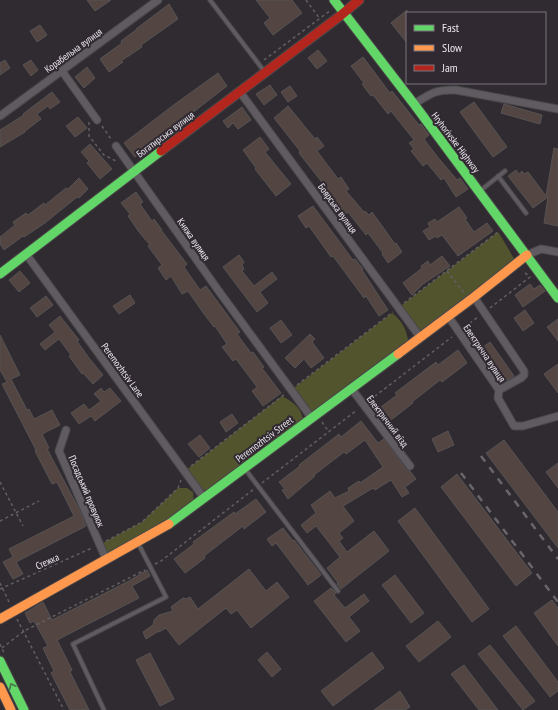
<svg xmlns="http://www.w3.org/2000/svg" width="558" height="710" font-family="'PT Sans Narrow',sans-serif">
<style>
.green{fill:#51542d}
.building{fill:#534542;stroke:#575354}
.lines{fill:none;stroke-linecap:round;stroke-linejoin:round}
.lane-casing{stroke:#4a474a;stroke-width:5.5}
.street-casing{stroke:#4a474a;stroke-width:9}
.fast-casing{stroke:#4a474a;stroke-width:11}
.slow-casing{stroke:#4a474a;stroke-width:11}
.jam-casing{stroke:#4a474a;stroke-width:11}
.path{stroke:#625f63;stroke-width:1.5;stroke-dasharray:3 3;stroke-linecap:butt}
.lane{stroke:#5f5b60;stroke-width:3.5}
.street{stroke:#5f5b60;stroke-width:7}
.fast{stroke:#63d668;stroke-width:9}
.slow{stroke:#ff974d;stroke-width:9}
.jam{stroke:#b3261e;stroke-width:9}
.rail{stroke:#69666a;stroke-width:2.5;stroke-dasharray:7 7;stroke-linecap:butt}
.oneway{stroke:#47774a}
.labels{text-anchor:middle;stroke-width:4;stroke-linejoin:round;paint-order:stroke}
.street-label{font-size:10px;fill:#ebe6ec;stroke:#302932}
</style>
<rect width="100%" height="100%" fill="#2f2b30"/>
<path class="green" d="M498 232C505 242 510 253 517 263L420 337 398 308Z
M392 313C403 321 407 331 409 345L311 417 291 390Z
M282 396C295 403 301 408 304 422L212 492 199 490 185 471Z
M178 488H187L193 492 194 505 106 559 99 545 142 522Z"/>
<path class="building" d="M87 0H111L95 11Z
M256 0H292L302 13 273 35 264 23 270 18Z
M169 4 178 19 141 45 142 47 121 61 123 62 109 72 100 59 122 43 121 41 136 30V29Z
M407 10V43L391 23Z
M40 25 47 35 37 42 30 31Z
M318 50 327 61 317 69 308 58Z
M363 57 390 93 392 91 419 125 421 124 429 135 424 139 436 155 457 180 460 178 468 189 456 197 444 178 441 180 427 163 423 166 411 151 414 149 409 143 414 140 391 111 388 114 373 95 371 96 362 84 364 83 351 66Z
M5 60 10 68 0 75V63Z
M31 60 38 70 31 76 23 65Z
M87 67 95 78 84 88 75 77Z
M218 73 227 86 135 157 124 143 175 104Z
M270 85 277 95 264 105 256 94Z
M290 86 297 96 288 102 281 92Z
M52 92 60 102 50 109 48 106 37 114 41 119 25 131V132L0 147V130L24 115 23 114Z
M474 102 507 147 493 157 460 112Z
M504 104 542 115 540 124 501 113Z
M288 106 315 139 317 137 324 146 317 151 338 179 341 177 349 189 346 191 364 212 365 211 369 215 372 212 395 244 396 243 402 252 388 263 382 254 383 253 368 233 366 235 348 212 346 214 333 200 321 181 299 153 300 151 274 118Z
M242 107 251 120 238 129 233 123 228 128 223 121Z
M78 117 87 128 75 137 66 126Z
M260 137 269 149 265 152 291 184 276 196 255 169 256 168 243 150Z
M90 144 112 169 100 179 87 163 89 161 81 152Z
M554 148 558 149V226L544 223 548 197 533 208 508 176 516 170 519 174 522 171 524 174 528 172 546 196Z
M79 178 88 189 79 198 77 197 45 223 24 237 23 236 4 250 0 244V237L15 225 13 222 26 213 28 215 44 203 45 205 66 188 68 189Z
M136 192 143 202 140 204 152 221 154 219 162 230H161L187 264 184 267 200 290 206 286 240 332 237 334 251 353 253 352 264 367 262 368 281 393 263 406 252 391 257 387 236 359 233 361 222 347 227 344 215 326 214 327 204 314 188 291 182 294 171 276 166 280 158 268 162 265 148 246 150 245 139 232 128 216 130 214 121 203Z
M313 206 353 260 355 259 363 269 362 270 388 310 379 316 366 296 364 298 333 256 331 257 309 226 306 228 298 216Z
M459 207 467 218 465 219 474 232 487 223 493 231 458 256 442 235 437 238 436 236 429 240 423 231 430 227 428 223 435 219 437 222Z
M239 255 244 262 242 265 244 269 242 271 254 286 272 272 277 279 260 292 268 303 257 312 223 267Z
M442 256 450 266 423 284 412 295 403 283 422 268 421 266 428 261 430 265Z
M20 271 30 283 19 292 9 280Z
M530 284 534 289 540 285 545 291 523 307 515 295Z
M130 295 135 303 119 314 113 306Z
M46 296 53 305 37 317 30 308Z
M525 310 534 323 523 331 514 318Z
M60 316 79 340 77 341 89 358 103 375 93 384 83 373 82 374 69 356 71 355 59 339 45 350 40 344 55 332 49 325Z
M558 319V341L547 327Z
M281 320 292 335 281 343 270 328Z
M310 334 315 339 312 342 324 358 311 368 304 359 295 368 285 358Z
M0 335 20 375 11 379 27 410 29 409 34 419 52 410 60 425 42 434 49 448 47 449 79 509 86 526 16 562 23 574 13 579 3 562 13 557 9 549 74 516 57 482 52 484 35 451 36 450 2 384 7 382 0 370Z
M490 342 514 376 501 383 478 351Z
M458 350 467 363 442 382 440 380 412 402 413 403 387 423 377 410 397 395 395 393 436 362 438 365Z
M558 364V393L544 374Z
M101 388 104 392 110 388 121 401 95 421 91 416 79 424 71 413 84 404 89 410 101 401 94 394Z
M232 414 238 423 226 432 220 422Z
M361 421 378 443 384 439 406 469 410 471 416 479 405 487 409 493 402 497 391 480 375 490 373 488 343 506 354 521 339 533 343 538 339 541 347 552 374 531 389 551 341 589 337 584 338 583 327 568 340 557 316 526 307 533 301 525 316 513 311 505 330 491 335 498 349 491 348 488 359 481 360 483 383 467 365 440 346 454 344 452 314 475 315 476 288 499 282 490 285 489 279 482 300 466 299 465 339 434 341 437Z
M448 431 454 445 438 452 432 439Z
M200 435 210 448 199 457 188 444Z
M504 440 558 512V548L486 453Z
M558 463V488L546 472Z
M457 474 532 573 516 586 441 487Z
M256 499 266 512 244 529 243 526 204 556 205 558 185 573 174 559 194 544 193 542 234 512 235 514Z
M415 508 489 609 472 622 398 521Z
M283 528 293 541 294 540 321 575 308 585 276 543 272 546 267 539Z
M249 569 266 591 277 582 289 597 251 628 237 610 231 614 226 608 179 645 166 628 159 632V631L146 639 143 632 153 625 154 620 159 615 173 611 171 607 183 598 186 599 190 597 198 609Z
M147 570 150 576 132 586 139 598 57 640 72 670 70 672 89 710H70L51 673 54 671 43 648 48 646 34 621 30 623 25 613 43 602 52 620 129 581Z
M395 575 424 613 411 623 382 585Z
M331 588 336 593 334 595 345 608 364 594 369 601 349 617 360 631 346 642 314 601Z
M552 600 558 608V646L534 613Z
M438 621 451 637 419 662 406 646Z
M516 626 558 682V691L550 697 503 636Z
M490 645 535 701 523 710 478 654Z
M267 652 281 669 272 677 258 660Z
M372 652 384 668 333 706 321 691Z
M150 653 174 699 160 706 136 660Z
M464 665 498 710H479L451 674Z
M400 691 410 707 405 710H374Z"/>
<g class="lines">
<defs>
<path id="lane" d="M210 0 264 71
M498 176 526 213
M480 191 505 171
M245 469 338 591
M104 710 73 644 166 597 138 543"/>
<path id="street" d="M62 71 97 120
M240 92 420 337
M414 104C430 94 436 89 456 90L558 109
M0 116 158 0
M116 146 218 290 311 417
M26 254 204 498
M527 255 541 249 558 252
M474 297 524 371V375L521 378 499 390
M448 316 499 390 498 398 514 426H523L558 416
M351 388 410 466
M66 430 59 451 106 559"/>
<path id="fast" d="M334 0 414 104 558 298
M0 274 161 151
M169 524 398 354
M0 661 24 710"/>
<path id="slow" d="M398 354 474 297 527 255
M0 619 169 524
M0 687 11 710"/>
<path id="jam" d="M161 151 340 16 359 0"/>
</defs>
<use href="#lane" class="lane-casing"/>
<use href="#street" class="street-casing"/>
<use href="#fast" class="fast-casing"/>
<use href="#slow" class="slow-casing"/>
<use href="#jam" class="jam-casing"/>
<path class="path" d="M306 0 320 19
M264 60 331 10
M89 122V136L104 155 118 162
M102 126 111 139
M447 271 464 293
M404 303 498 232
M490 308 530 277 524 272
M465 327 478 317
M297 385 393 312
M370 400 452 337
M322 422 329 432
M191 466 285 394
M0 482 23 526
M262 483 357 410
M0 521 39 501
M106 541 142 522 178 488 181 480
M155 564 161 561 254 489
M0 583 10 604
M0 589 92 548
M17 619 64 710
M0 644 4 653
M2 648 24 631 145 570"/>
<use href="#lane" class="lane"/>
<use href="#street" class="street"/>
<use href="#fast" class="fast"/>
<use href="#slow" class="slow"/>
<use href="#jam" class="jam"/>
<path class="rail" d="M481 456 558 559
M461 473 558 602"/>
</g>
<defs><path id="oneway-chevron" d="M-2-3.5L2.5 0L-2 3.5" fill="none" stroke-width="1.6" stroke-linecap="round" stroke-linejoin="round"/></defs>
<use class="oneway" href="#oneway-chevron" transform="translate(12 686) rotate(-116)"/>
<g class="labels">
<g class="street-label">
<text transform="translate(73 50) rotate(-36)" y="4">Корабельна вулиця</text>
<text transform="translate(165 134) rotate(-37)" y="4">Богатирська вулиця</text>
<text transform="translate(456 142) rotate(53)" y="4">Hryhorivske Highway</text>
<text transform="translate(338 208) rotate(54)" y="4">Боярська вулиця</text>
<text transform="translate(194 239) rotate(55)" y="4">Княжа вулиця</text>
<text transform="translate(485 353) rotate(56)" y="4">Електрична вулиця</text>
<text transform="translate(123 370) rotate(54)" y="4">Peremozhtsiv Lane</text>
<text transform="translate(388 421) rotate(53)" y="4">Електричний вїзд</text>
<text transform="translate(264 439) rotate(-37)" y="4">Peremozhtsiv Street</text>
<text transform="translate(87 491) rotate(67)" y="4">Посадський провулок</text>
<text transform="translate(47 561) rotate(-24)" y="4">Стежка</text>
</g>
</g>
<rect x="406" y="12" width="140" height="72" fill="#302932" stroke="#7b757c"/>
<rect x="414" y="25" width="20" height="6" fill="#63d668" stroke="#7b757c"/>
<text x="442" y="32" font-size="12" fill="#ebe6ec">Fast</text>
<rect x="414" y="45" width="20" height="6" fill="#ff974d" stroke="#7b757c"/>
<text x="442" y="52" font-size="12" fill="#ebe6ec">Slow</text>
<rect x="414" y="65" width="20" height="6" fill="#b3261e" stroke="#7b757c"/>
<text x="442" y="72" font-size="12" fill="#ebe6ec">Jam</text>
</svg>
